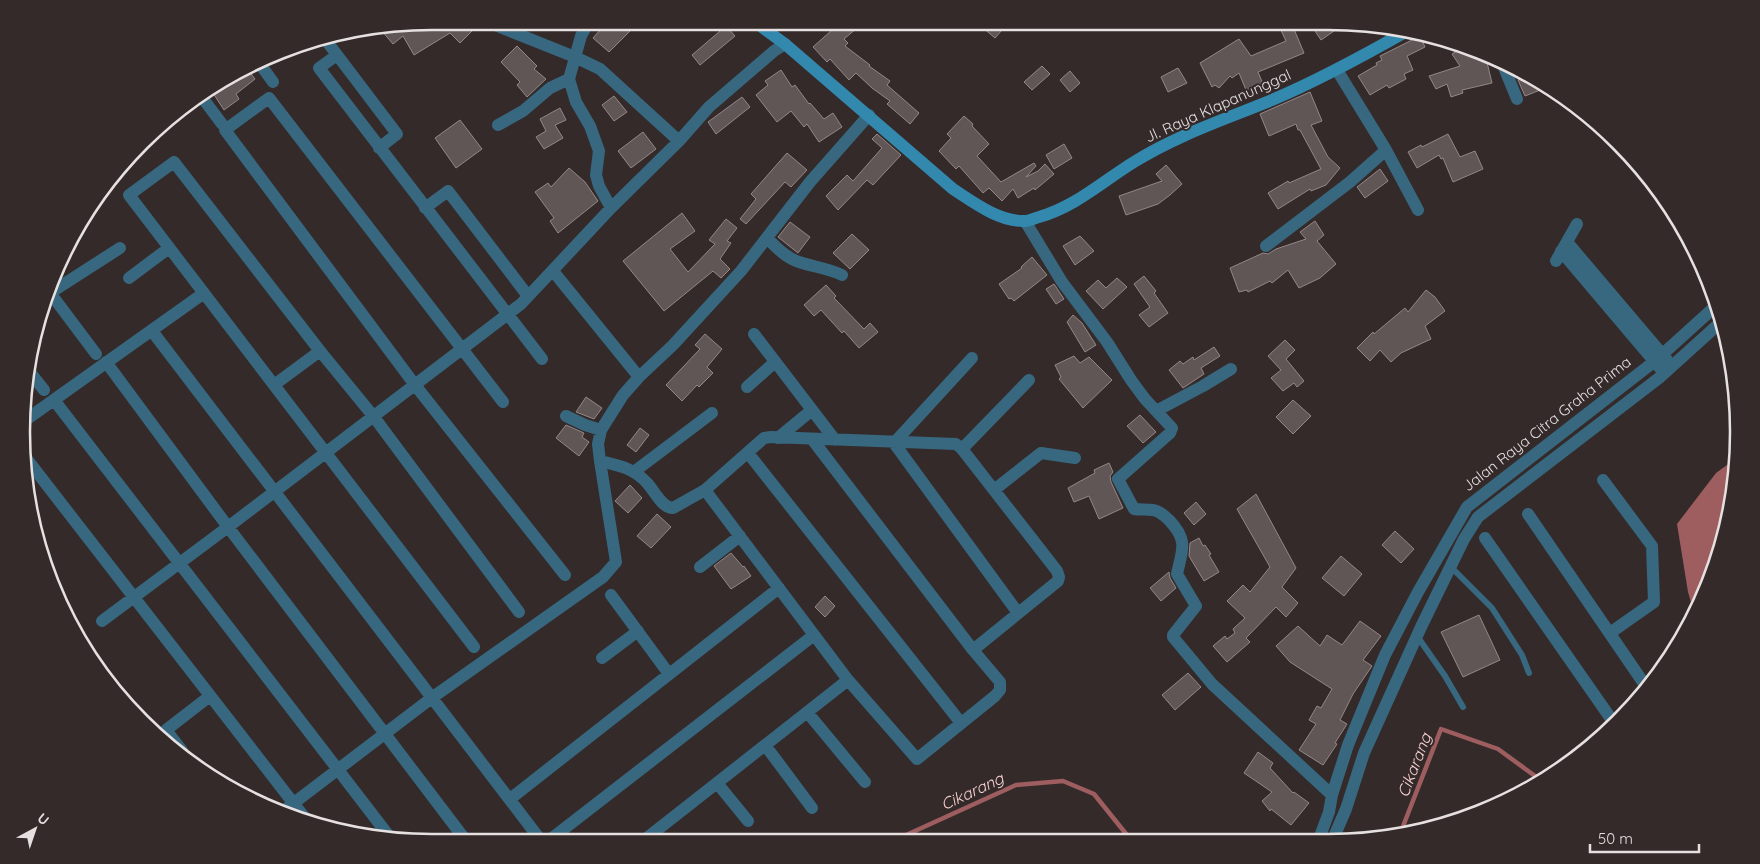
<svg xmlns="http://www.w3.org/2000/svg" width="1760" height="864" font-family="Quicksand,sans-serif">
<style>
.water{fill:#9e5e60}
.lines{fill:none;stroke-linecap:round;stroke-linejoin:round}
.stream{stroke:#9e5e60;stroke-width:4.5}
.building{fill:#615656;stroke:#938787}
.lane{stroke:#37687f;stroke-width:6}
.street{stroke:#37687f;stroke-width:12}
.secondary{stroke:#3389ad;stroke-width:12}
.labels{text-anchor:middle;stroke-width:4;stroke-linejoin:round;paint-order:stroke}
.street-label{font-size:15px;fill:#e6e0e0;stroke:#342a2a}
.water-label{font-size:16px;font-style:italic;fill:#f9d1d1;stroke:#342a2a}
.rim{fill:none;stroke:#e6e0e0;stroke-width:2.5}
</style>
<rect width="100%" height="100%" fill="#342a2a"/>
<path class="water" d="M1738 457 1725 538 1695 616 1688 592 1677 524 1716 473Z"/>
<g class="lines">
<path class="stream" d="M1400 834 1441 729 1498 749 1542 781
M893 841 1016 785 1063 781 1094 794 1131 840"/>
</g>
<path class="building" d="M439 21H469L465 23 472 31 460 43 450 33 414 55 403 36 393 44 381 30 425 22 431 30Z
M608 21H620L630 31 609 52 593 38Z
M841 22H864L844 39 848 43 845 46 870 65 869 66 890 81 887 85 919 113 910 124 887 104 890 101 872 88 856 73 849 80 830 59 827 62 813 47Z
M976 22H1009L995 38Z
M1277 22H1291L1304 53 1258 72 1263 84 1246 90 1239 73 1232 78 1230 76 1219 88 1215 85 1212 87 1200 63 1239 39 1251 56 1286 41Z
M1328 22H1347L1321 40 1315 31Z
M726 26 735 36 700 65 692 55Z
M1420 36 1425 47 1407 56 1413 70 1404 74 1406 79 1389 88 1387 85 1370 95 1358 76 1377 65 1376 63 1382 60 1380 56Z
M517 46 537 66 534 69 546 79 527 97 517 85 520 82 501 62Z
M1464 47 1485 54 1492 83 1462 90 1463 93 1451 97 1447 84 1436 89 1429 76 1460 66 1452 54Z
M1042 66 1050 74 1032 90 1024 82Z
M1516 67 1548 87 1525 96 1518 80 1521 79Z
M1178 68 1187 83 1168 92 1161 77Z
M781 70 792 87 795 85 809 104 810 103 824 119 833 113 842 127 819 142 807 124 804 127 791 111 777 122 756 95 768 85 765 81Z
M249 71 255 79 236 94 239 99 224 110 213 93Z
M1070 71 1080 83 1070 92 1060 80Z
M1310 92 1322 121 1311 125 1328 157 1340 168 1326 185 1311 191 1310 189 1278 209 1268 193 1288 181 1289 183 1321 169 1300 130H1298L1296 124 1269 136 1260 114Z
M614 96 627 112 614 121 602 105Z
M742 97 750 107 716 134 708 122Z
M560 108 566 120 555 125 563 138 544 149 536 137 546 131 540 119Z
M964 116 973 124 972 126 989 144 977 156 1001 182 1034 163 1036 166 1026 177 1038 171 1045 164 1054 174 1035 190 1034 188 1018 198 1013 189 1002 201 989 188 983 193 959 166 956 169 939 151 951 138 947 134Z
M460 120 482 149 456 168 435 138Z
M643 132 656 149 631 168 618 151Z
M877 134 901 155 873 185 867 180 838 210 826 196 847 175 853 181 882 148 872 139Z
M1448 134 1460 157 1475 151 1483 169 1453 182 1443 158 1441 159 1439 155 1417 168 1408 152 1421 145 1422 147Z
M1064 144 1072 158 1054 169 1046 155Z
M787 153 807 170 791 187 785 182 746 224 740 219 756 199 751 194Z
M1166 165 1182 184 1170 195 1158 204 1126 215 1119 196 1162 181 1156 174Z
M569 168 585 182 598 201 558 233 550 221 554 218 535 192 548 183 551 187Z
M1380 169 1388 181 1365 198 1357 187Z
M682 213 695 231 670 249 688 272 715 244 709 240 726 219 737 228 727 241 731 243 720 259 730 269 721 278 713 271 664 311 623 261Z
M1315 221 1324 235 1317 241 1336 264 1320 278 1299 288 1288 270 1272 283 1270 281 1248 292 1247 290 1239 292 1230 268 1263 253 1268 254 1276 249 1306 239 1300 232Z
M790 222 810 237 798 253 778 237Z
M852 234 869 250 850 269 833 253Z
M1080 236 1094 251 1075 265 1063 246Z
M1032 257 1047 275 1014 301 1011 298 1009 299 999 284 1022 268 1021 267Z
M1144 276 1156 291 1154 293 1168 313 1149 327 1139 315 1150 307 1134 284Z
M1117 278 1127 287 1103 309 1086 291 1098 280 1106 288Z
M1054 284 1064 299 1056 304 1046 289Z
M826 285 836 296 834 298 864 329 870 323 878 332 859 348 844 331 842 333 821 310 814 316 804 305Z
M1426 290 1435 297 1445 311 1425 326 1431 339 1401 353 1391 362 1380 350 1370 361 1357 348 1373 332 1374 334 1405 308 1408 312Z
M1073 315 1082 323 1096 345 1085 352 1067 322Z
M705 334 722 349 707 367 713 373 699 387 697 385 682 401 666 385 700 349 695 345Z
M1285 340 1295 350 1286 359 1304 381 1297 387 1294 383 1283 391 1271 378 1281 370 1268 356Z
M1214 347 1220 356 1201 368 1204 374 1183 388 1169 370 1180 361 1183 364 1193 357 1194 360Z
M1074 356 1080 363 1089 357 1112 380 1083 408 1059 379 1061 377 1055 365Z
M586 397 602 408 594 419 576 412Z
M1293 400 1311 416 1293 434 1276 417Z
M1140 415 1156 432 1143 443 1127 426Z
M566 425 584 433 582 437 589 442 579 456 556 438Z
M640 428 649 435 636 452 627 445Z
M1109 463 1113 472 1110 476 1111 482 1123 508 1099 519 1089 496 1074 502 1068 488 1095 473 1094 470Z
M630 485 642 498 628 513 615 501Z
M1256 494 1296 568 1282 587 1298 603 1286 617 1276 607 1246 638 1250 642 1227 662 1213 646 1225 636 1227 639 1235 633 1233 629 1245 618 1227 601 1243 585 1250 592 1270 567 1237 509Z
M1196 502 1206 514 1194 525 1184 513Z
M657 514 671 527 651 548 637 536Z
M1395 531 1414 549 1401 563 1382 545Z
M1199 538 1203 546 1205 545 1211 554 1209 555 1219 572 1204 581 1189 556 1190 543Z
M731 553 743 567 744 566 751 576 731 589 714 566Z
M1341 556 1362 574 1344 596 1322 578Z
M1169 572 1170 578 1176 588 1161 601 1150 588Z
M825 596 835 606 825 617 815 607Z
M1479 615 1500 660 1463 677 1441 632Z
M1360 621 1381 636 1363 660 1372 666 1353 694 1340 720 1347 724 1335 743 1337 744 1323 765 1299 750 1316 724 1309 720 1317 706 1321 708 1332 689 1290 662 1276 646 1298 626 1320 646 1327 635 1342 645Z
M1188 673 1201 687 1175 710 1162 695Z
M1258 752 1273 763 1270 768 1293 793 1294 792 1309 803 1291 825 1271 809 1270 811 1262 801 1272 792 1244 773Z"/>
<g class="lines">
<path class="lane" d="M1451 567 1492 608 1522 655 1529 673
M1417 636 1445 676 1463 707"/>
<path class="street" d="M485 21 575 57 600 69 679 141
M589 21 581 36 569 79 576 102 590 126 599 151 596 175 599 186 611 208
M325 39 397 134 379 148
M337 55 319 68 542 359
M1501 60 1517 99
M260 64 273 82
M1337 70 1386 150 1418 210
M201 96 222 124
M498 125 523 111 550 88 569 79
M425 208 448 191 528 296
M1025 221 1062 282 1107 342 1131 380 1145 399 1172 428 1170 433 1118 479 1134 509C1140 510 1147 509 1153 510 1160 511 1165 516 1169 520 1189 541 1182 550 1177 574L1196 606 1173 635V637L1212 684 1332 795
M767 238C776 247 786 258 799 262 813 267 828 268 842 275
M1567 242 1667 360
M1266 246 1350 182 1386 150
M1561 251 1660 368
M1556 261 1577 224
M553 271 639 377
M129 278 169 248
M48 290 96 354
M50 293 120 248
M152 331 542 842
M754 334 835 440
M320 351 374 417 519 612
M972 358 894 443 1018 613
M106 362 228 527 467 842
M29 371 44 390
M274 385 320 351 174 162 129 195 474 647
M747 387 775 362
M54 400 392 840
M503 402 269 98 225 130 415 385 565 575
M1156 411 1203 386 1231 369
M566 416 585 425 601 430
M27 419 204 293
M778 438 812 410
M812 439 973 650
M962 449 1029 380
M748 453 961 723
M26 458 308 822
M600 461C620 466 634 468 648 484 655 492 662 508 673 508L705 490 764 438 771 437 956 444 962 449 1057 571 1059 577 1058 581 973 650 1000 682V690L995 696 917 759 848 680 705 490
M635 471 712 413
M1603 480 1652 546 1654 602 1610 633
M994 490 1041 453 1075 458
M1528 514 1647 688
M1485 538 1614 723
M700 567 740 536
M611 595 669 674
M102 621 228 527 521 304 611 208 679 141 709 107 774 51 785 44
M602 658 638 631
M807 712 865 782
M765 745 812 808
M182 751 166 730 210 696
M717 783 748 821
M510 799 779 588
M282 812 433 697 603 577 616 562 600 461 598 444 601 430 623 395 639 377 673 345 741 271 810 182 869 115
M1319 839 1329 812 1332 795 1348 745 1385 655 1418 592 1467 507 1655 361 1718 304
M1333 839 1346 809 1364 753 1421 627 1464 539 1478 517 1659 378 1722 321
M643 841 848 680
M547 842 814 635"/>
<path class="secondary" d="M755 22 785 44 953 189C973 202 999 222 1025 221 1029 221 1035 218 1039 217 1075 207 1103 181 1134 162 1177 135 1226 119 1272 100 1319 80 1363 56 1407 31"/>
</g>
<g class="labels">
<g class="street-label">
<text transform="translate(1218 106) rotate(-24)" y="5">Jl. Raya Klapanunggal</text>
<text transform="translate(1547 424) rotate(-38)" y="5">Jalan Raya Citra Graha Prima</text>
</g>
<g class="water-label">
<text transform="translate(1414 765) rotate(-69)" y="6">Cikarang</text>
<text transform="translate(972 791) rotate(-25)" y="6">Cikarang</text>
</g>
</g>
<path d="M0 0H1760V864H0ZM432 30H1328A402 402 0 0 1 1730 432V432A402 402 0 0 1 1328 834H432A402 402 0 0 1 30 432V432A402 402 0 0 1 432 30Z" fill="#342a2a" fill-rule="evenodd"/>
<path class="rim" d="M432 30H1328A402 402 0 0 1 1730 432V432A402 402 0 0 1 1328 834H432A402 402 0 0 1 30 432V432A402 402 0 0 1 432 30Z"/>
<g transform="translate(35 829) rotate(40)" stroke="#342a2a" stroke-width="4" paint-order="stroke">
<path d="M0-4L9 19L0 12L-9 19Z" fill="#e6e0e0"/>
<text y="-8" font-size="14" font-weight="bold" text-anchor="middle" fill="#e6e0e0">U</text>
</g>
<path d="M1590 844v8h109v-8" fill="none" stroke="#e6e0e0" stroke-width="2.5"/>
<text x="1598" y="844" font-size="15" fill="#e6e0e0" stroke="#342a2a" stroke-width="4" paint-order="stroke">50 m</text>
</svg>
